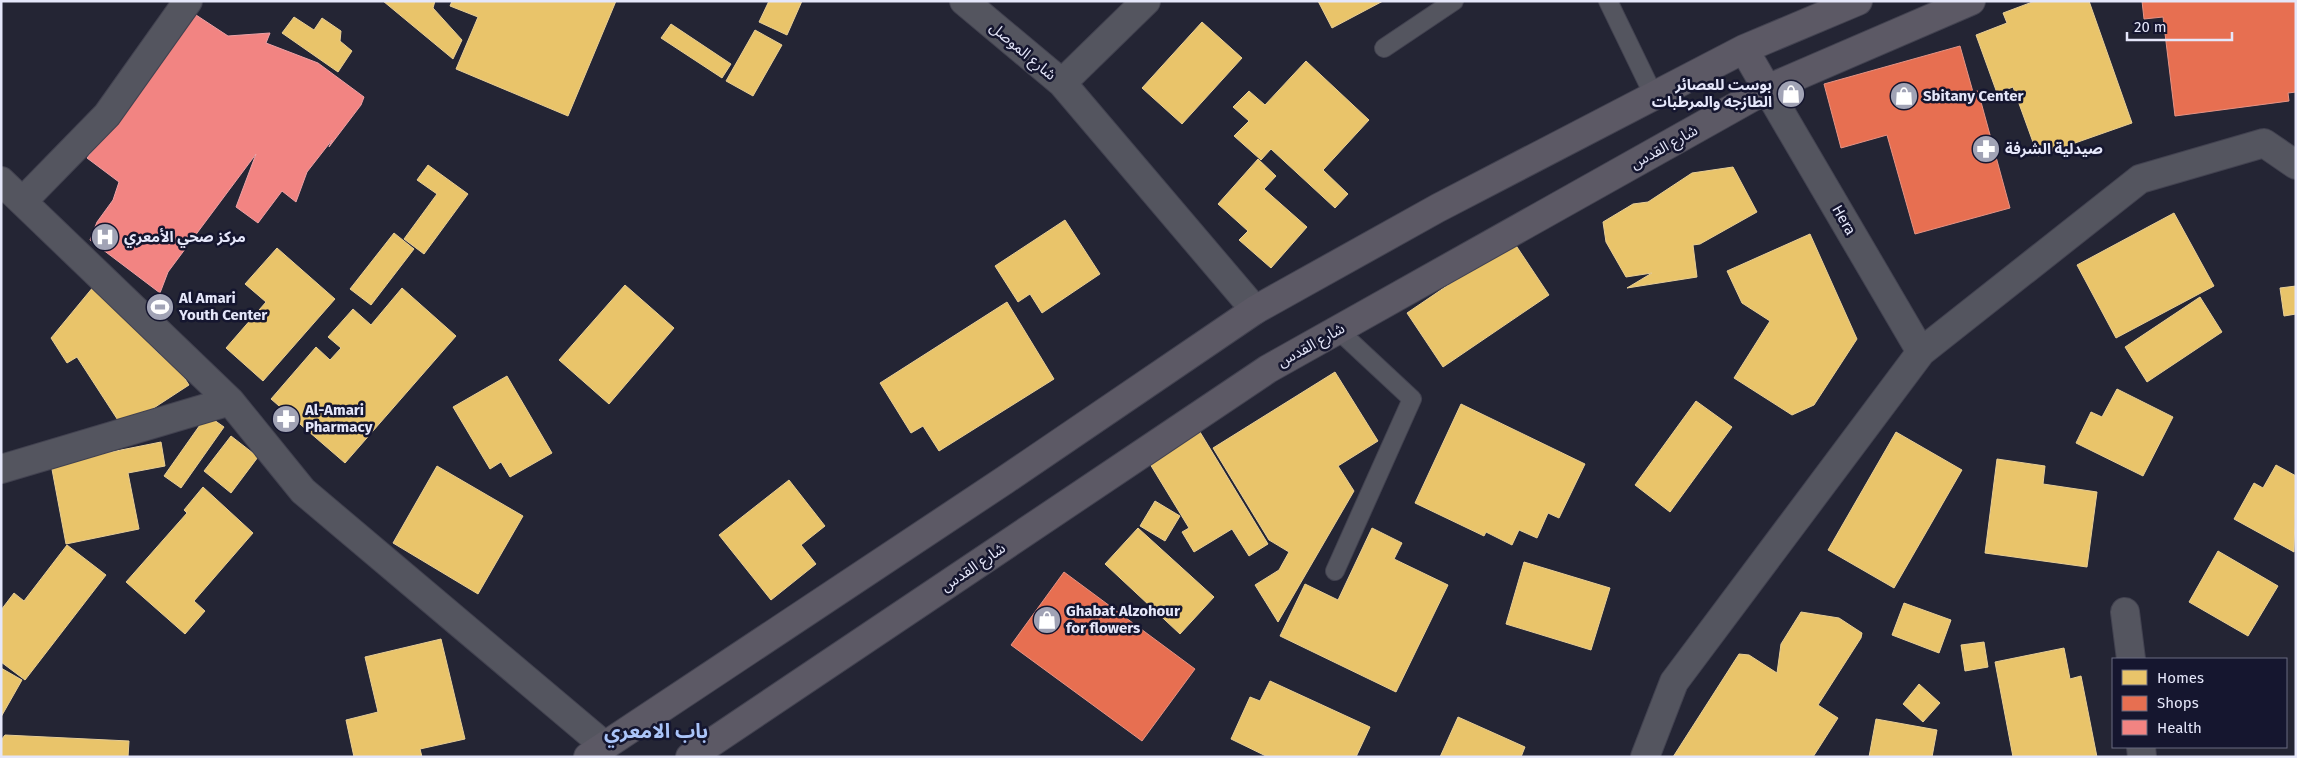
<svg xmlns="http://www.w3.org/2000/svg" width="2297" height="758" font-family="'Fira Sans','Noto Sans Arabic',sans-serif">
<style>
.homes{fill:#e9c46a;stroke:#e8ce95}
.shops{fill:#e76f51;stroke:#e69384}
.health{fill:#f28482;stroke:#eea2a6}
.lines{fill:none;stroke-linecap:round;stroke-linejoin:round}
.lane-casing{stroke:#424250;stroke-width:20}
.street-casing{stroke:#424250;stroke-width:30}
.secondary-casing{stroke:#424250;stroke-width:30}
.lane{stroke:#54555f;stroke-width:18}
.street{stroke:#54555f;stroke-width:28}
.secondary{stroke:#5c5965;stroke-width:28}
.labels{text-anchor:middle;stroke-width:5;stroke-linejoin:round;paint-order:stroke}
.street-label{font-size:15px;fill:#e5e7fa;stroke:#15162f}
.poi-label{font-size:15px;font-weight:bold;fill:#e5e7fa;stroke:#15162f;text-anchor:start}
.district-label{font-size:20px;font-weight:bold;fill:#aac4f9;stroke:#15162f}
</style>
<rect width="100%" height="100%" fill="#242534"/>
<path class="homes" d="M383 1H435L433 8 462 40 453 59Z
M452 1H616L568 116 456 69 478 17 450 6Z
M769 1H802L787 35 759 22Z
M1318 1H1383L1332 28Z
M2035 1H2089L2132 123 2038 156 2013 87 1997 93 1976 35 2007 23 2003 13Z
M294 17 314 30 322 18 341 31 340 41 352 51 338 72 282 33Z
M1202 22 1242 58 1182 124 1142 88Z
M671 24 731 64 722 78 661 38Z
M755 30 782 45 753 96 726 81Z
M1306 61 1369 120 1323 170 1348 194 1335 208 1271 149 1261 160 1234 136 1249 121 1233 107 1249 91 1265 105Z
M1258 159 1276 176 1264 189 1307 227 1271 268 1239 240 1248 231 1218 204Z
M428 165 468 194 424 254 404 239 437 194 417 180Z
M1733 167 1757 212 1700 244 1693 245 1697 277 1627 288 1652 273 1626 277 1606 242 1603 222 1633 204 1648 202 1692 173Z
M2174 213 2214 286 2116 338 2077 265Z
M1065 220 1100 274 1042 313 1030 294 1018 302 995 266Z
M394 233 414 249 371 305 350 289Z
M1810 234 1857 339 1814 405 1792 415 1734 378 1770 321 1742 303 1727 271Z
M1513 241 1549 295 1443 367 1407 313Z
M277 248 335 299 263 381 226 348 266 302 245 284Z
M625 285 674 328 609 404 559 360Z
M94 286 139 324 156 351 180 371 189 385 123 428 77 357 67 363 51 338Z
M2296 286V314L2284 316 2280 288Z
M402 288 456 336 345 463 271 399 316 347 330 360 341 348 328 337 353 309 371 325Z
M2200 297 2222 332 2147 382 2125 347Z
M1007 302 1054 379 939 451 923 426 911 433 880 383Z
M1335 372 1378 441 1338 466 1354 491 1278 622 1255 585 1279 570 1289 552 1269 540 1213 448Z
M507 376 552 453 510 477 501 462 490 469 453 407Z
M2117 389 2173 417 2143 476 2076 443 2091 412 2102 417Z
M1696 401 1732 427 1670 512 1635 485Z
M1461 404 1585 464 1559 518 1548 513 1537 538 1519 530 1512 545 1486 532 1484 536 1415 503Z
M207 415 224 427 181 488 164 476Z
M1200 432 1268 544 1249 556 1232 529 1194 552 1182 532 1189 528 1150 464Z
M1896 432 1962 470 1894 588 1828 550Z
M231 436 258 457 231 493 204 471Z
M161 442 165 466 128 473 139 529 66 544 51 464Z
M1997 459 2045 466 2043 484 2097 492 2087 567 1985 553Z
M2276 465 2296 476 2294 552 2234 519 2254 483 2263 488Z
M437 466 523 516 478 594 393 543Z
M789 480 825 526 801 545 816 564 771 600 719 535Z
M203 487 253 533 194 601 205 611 185 634 126 582 187 513 184 510Z
M1155 501 1180 516 1165 541 1140 526Z
M1138 528 1214 597 1180 634 1105 564Z
M1372 528 1402 543 1394 559 1448 585 1396 692 1280 636 1305 584 1338 600Z
M67 545 106 575 25 680 1 662V610L14 593 24 601Z
M2218 551 2278 586 2248 636 2189 602Z
M1524 562 1610 588 1591 650 1506 624Z
M1904 603 1951 620 1939 653 1892 635Z
M1801 612 1839 618 1862 633 1861 638 1818 705 1838 718 1813 757H1673L1739 654 1749 655 1777 673 1781 644Z
M441 639 465 739 420 749 422 757H354L346 720 378 712 365 657Z
M1984 642 1988 667 1965 671 1961 645Z
M2064 648 2070 679 2081 676 2097 757H2013L1995 662Z
M1 668 22 680 1 717Z
M1270 681 1370 727 1356 757H1268L1231 739 1250 697 1260 701Z
M1919 684 1940 703 1923 722 1903 704Z
M1458 717 1525 747 1521 757H1440Z
M1876 719 1937 730 1932 757H1869Z
M5 735 129 741 128 757H1V740Z"/>
<path class="shops" d="M2142 1H2296V92L2288 93 2289 101 2175 116 2163 17 2144 19Z
M1960 46 1973 92 1978 91 2010 208 1915 234 1887 135 1841 148 1824 84Z
M1064 572 1195 669 1142 741 1011 645Z"/>
<path class="health" d="M193 13 228 36 270 33 266 43 318 63 364 97 361 105 329 147 332 140 307 172 296 202 282 191 258 223 236 207 256 154 168 272 160 293 90 240 97 222 113 200 119 182 87 158Z"/>
<g class="lines">
<defs>
<path id="lane" d="M1608 1 1654 96
M1384 48 1454 1
M1335 571 1412 399 1338 330"/>
<path id="street" d="M964 1 1062 83 1146 1
M1062 83 1255 310
M1767 89 1921 352
M1 181 230 401 303 491 605 746
M23 201 107 115 188 1
M1 469 230 401
M2125 612 2131 659
M2141 747 2142 757
M1645 757 1674 682 1921 352 2140 179 2264 143 2296 165"/>
<path id="secondary" d="M1744 49 1767 89
M588 757 1005 480 1255 310 1438 208 1744 49 1858 1
M690 757 1268 369 1767 89 1971 1"/>
</defs>
<use href="#lane" class="lane-casing"/>
<use href="#street" class="street-casing"/>
<use href="#secondary" class="secondary-casing"/>
<use href="#lane" class="lane"/>
<use href="#street" class="street"/>
<use href="#secondary" class="secondary"/>
</g>
<defs>
<symbol id="shop-disc" viewBox="-11 -11 22 22"><circle r="9.5" fill="#a1a3b5" stroke="#15162f"/><path d="M-5-2.5h2.3a2.7 3.5 0 0 1 5.4 0H5L5.5 6h-11ZM-1.5-2.5h3a1.5 2.3 0 0 0-3 0Z" fill="#fff"/></symbol>
<symbol id="pharmacy-disc" viewBox="-11 -11 22 22"><circle r="9.5" fill="#a1a3b5" stroke="#15162f"/><path d="M-2-6h4v4h4v4h-4v4h-4v-4h-4v-4h4Z" fill="#fff"/></symbol>
<symbol id="hospital-disc" viewBox="-11 -11 22 22"><circle r="9.5" fill="#a1a3b5" stroke="#15162f"/><path d="M-5-5h3v3.5h4V-5h3V5h-3V1.5h-4V5h-3Z" fill="#fff"/></symbol>
<symbol id="stadium-disc" viewBox="-11 -11 22 22"><circle r="9.5" fill="#a1a3b5" stroke="#15162f"/><path d="M0-5a6.5 5 0 1 0 0 10a6.5 5 0 1 0 0-10ZM-3.5-1.8h7v3.6h-7Z" fill="#fff"/></symbol>
</defs>
<g fill-rule="evenodd">
<use href="#shop-disc" x="1775" y="78" width="32" height="32"/>
<use href="#shop-disc" x="1888" y="80" width="32" height="32"/>
<use href="#pharmacy-disc" x="1970" y="133" width="32" height="32"/>
<use href="#hospital-disc" x="89" y="221" width="32" height="32"/>
<use href="#stadium-disc" x="144" y="291" width="32" height="32"/>
<use href="#pharmacy-disc" x="270" y="403" width="32" height="32"/>
<use href="#shop-disc" x="1031" y="604" width="32" height="32"/>
</g>
<g class="labels">
<g class="street-label">
<text transform="translate(1023 51) rotate(40)" y="5">شارع الموصل</text>
<text transform="translate(1664 147) rotate(-29)" y="5">شارع القدس</text>
<text transform="translate(1844 220) rotate(60)" y="5">Hera</text>
<text transform="translate(1311 345) rotate(-29)" y="5">شارع القدس</text>
<text transform="translate(973 567) rotate(-34)" y="5">شارع القدس</text>
</g>
<g class="poi-label">
<text x="1772" y="90" text-anchor="end">بوست للعصائر<tspan x="1772" dy="17">الطازجه والمرطبات</tspan></text>
<text x="1923" y="101">Sbitany Center</text>
<text x="2005" y="154">صيدلية الشرفة</text>
<text x="124" y="242">مركز صحي الأمعري</text>
<text x="179" y="303">Al Amari<tspan x="179" dy="17">Youth Center</tspan></text>
<text x="305" y="415">Al-Amari<tspan x="305" dy="17">Pharmacy</tspan></text>
<text x="1066" y="616">Ghabat Alzohour<tspan x="1066" dy="17">for flowers</tspan></text>
</g>
<g class="district-label">
<text x="656" y="738">باب الامعري</text>
</g>
</g>
<rect width="2297" height="758" fill="none" stroke="#e5e7fa" stroke-width="5"/>
<rect x="2112" y="658" width="175" height="90" fill="#15162f" stroke="#686a80"/>
<rect x="2122" y="670" width="25" height="15" fill="#e9c46a" stroke="#686a80"/>
<text x="2157" y="683" font-size="15" fill="#e5e7fa">Homes</text>
<rect x="2122" y="696" width="25" height="15" fill="#e76f51" stroke="#686a80"/>
<text x="2157" y="708" font-size="15" fill="#e5e7fa">Shops</text>
<rect x="2122" y="720" width="25" height="15" fill="#f28482" stroke="#686a80"/>
<text x="2157" y="733" font-size="15" fill="#e5e7fa">Health</text>
<path d="M2127 32v8h105v-8" fill="none" stroke="#e5e7fa" stroke-width="2.5"/>
<text x="2134" y="32" font-size="15" fill="#e5e7fa" stroke="#15162f" stroke-width="4" paint-order="stroke">20 m</text>
</svg>
